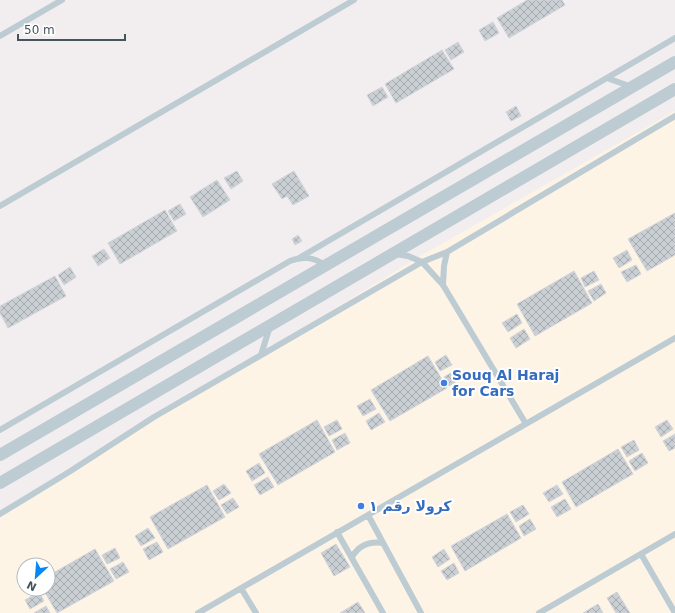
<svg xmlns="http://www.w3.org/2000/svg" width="675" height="613" font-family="'DejaVu Sans',Vazirmatn,sans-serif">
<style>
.commercial{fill:#fef4e6;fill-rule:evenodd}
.building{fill:url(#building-cross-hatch);stroke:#d2d5db}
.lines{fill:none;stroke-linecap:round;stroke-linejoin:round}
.lane{stroke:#bdcbd2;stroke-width:6}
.street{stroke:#bdcbd2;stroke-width:12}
.shop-dot{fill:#3f7fe0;stroke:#fff;stroke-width:1.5}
.labels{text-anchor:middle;stroke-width:4;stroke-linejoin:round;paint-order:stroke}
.shop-label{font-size:14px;font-weight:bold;fill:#366cbe;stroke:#fff;text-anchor:start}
</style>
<defs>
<pattern id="building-cross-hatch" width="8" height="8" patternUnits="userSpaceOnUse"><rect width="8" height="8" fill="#cacfd4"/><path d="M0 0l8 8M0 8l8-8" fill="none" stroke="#a6abaf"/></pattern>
</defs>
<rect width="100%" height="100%" fill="#f2eeef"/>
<path class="commercial" d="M675 111V613H0V512L426 253ZM24 565H48V589H24Z"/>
<path class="building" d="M527 0H562L565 5 509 38 497 18Z
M493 22 499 33 485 41 479 30Z
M458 42 464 52 451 60 445 50Z
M442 50 454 69 396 103 385 84Z
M382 87 388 97 373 106 367 95Z
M516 106 521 116 511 121 506 112Z
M237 171 243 181 231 189 224 178Z
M294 171 309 196 293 205 287 196 282 199 272 184Z
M217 180 230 200 203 217 190 197Z
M180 204 186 214 174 221 168 211Z
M165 210 177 231 120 264 108 243Z
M675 213V255L647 271 628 239Z
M298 235 302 241 295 245 292 239Z
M104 249 110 258 98 266 92 256Z
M627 250 632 260 619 268 613 258Z
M636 265 641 274 627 282 621 272Z
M70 267 76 277 64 285 58 275Z
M574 271 592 303 535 336 517 304Z
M594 271 599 280 585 287 581 278Z
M55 276 66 296 8 328 0 313V306Z
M601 284 606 293 594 301 588 291Z
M517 314 522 323 508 332 502 323Z
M524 329 530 339 516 348 510 338Z
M446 355 452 365 440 371 435 362Z
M428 356 447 388 390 421 371 390Z
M456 370 461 379 449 386 444 377Z
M370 399 376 409 363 416 357 406Z
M379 413 385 422 371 430 366 421Z
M317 420 335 452 278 485 259 454Z
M337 420 342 429 329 436 324 427Z
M667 420 673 429 661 437 655 427Z
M345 433 350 443 337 450 332 440Z
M675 434V448L669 451 663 441Z
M634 440 639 450 627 457 621 447Z
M618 449 633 474 576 507 562 482Z
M642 453 648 463 635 471 629 461Z
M259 463 265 473 252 481 246 471Z
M268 477 274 487 260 495 254 485Z
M224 484 231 493 219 500 213 491Z
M207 485 225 517 168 549 150 517Z
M557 485 563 494 549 502 543 493Z
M233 498 239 507 227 514 221 505Z
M565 499 571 509 557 517 551 507Z
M523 505 529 514 516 522 510 512Z
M507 514 521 538 465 571 451 546Z
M530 519 536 529 524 536 519 526Z
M148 528 155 538 141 546 135 536Z
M157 542 163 552 149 560 143 549Z
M336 544 350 567 334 576 321 553Z
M115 548 120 558 107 564 102 555Z
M95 549 114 581 57 613 43 589H48V576Z
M444 549 450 559 438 567 432 557Z
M123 562 129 572 116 579 110 569Z
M454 563 459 573 447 580 441 571Z
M39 592 44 601 30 609 25 600Z
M617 592 630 613H616L607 598Z
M358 602 365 613H340Z
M598 604 603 613H583Z
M46 606 50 613H34Z"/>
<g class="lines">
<path class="lane" d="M0 36 62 0
M607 78 632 87
M0 206 354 0
M396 254 408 256 422 262 443 285 526 424
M299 258 675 38
M443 285 444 266 447 252
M261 355 270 326
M0 430 290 261C303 256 313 257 325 265
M0 514 69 472 154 417 422 262 447 252 675 116
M368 515 421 613
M337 532 383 613
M641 554 675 613
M352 557C359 545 369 541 383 543
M241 588 256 613
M198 613 675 338
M539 613 675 534"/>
<path class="street" d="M0 455 675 62
M0 483 675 89"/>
</g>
<g class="shop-dot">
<circle cx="444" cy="383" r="4"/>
<circle cx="361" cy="506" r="4"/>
</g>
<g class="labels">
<g class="shop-label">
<text x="452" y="380">Souq Al Haraj<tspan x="452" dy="16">for Cars</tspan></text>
<text x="369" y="511">كرولا رقم ١</text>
</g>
</g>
<g transform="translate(36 577) rotate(206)"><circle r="19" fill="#ffffff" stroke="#b4bbbf"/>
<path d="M0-3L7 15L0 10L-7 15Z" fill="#0588f5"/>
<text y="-6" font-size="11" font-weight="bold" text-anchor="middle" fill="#44555e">N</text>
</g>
<path d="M18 34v6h107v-6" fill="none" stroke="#44555e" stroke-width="2"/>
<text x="24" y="34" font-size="12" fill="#44555e" stroke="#ffffff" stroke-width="3" paint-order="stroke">50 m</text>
</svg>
